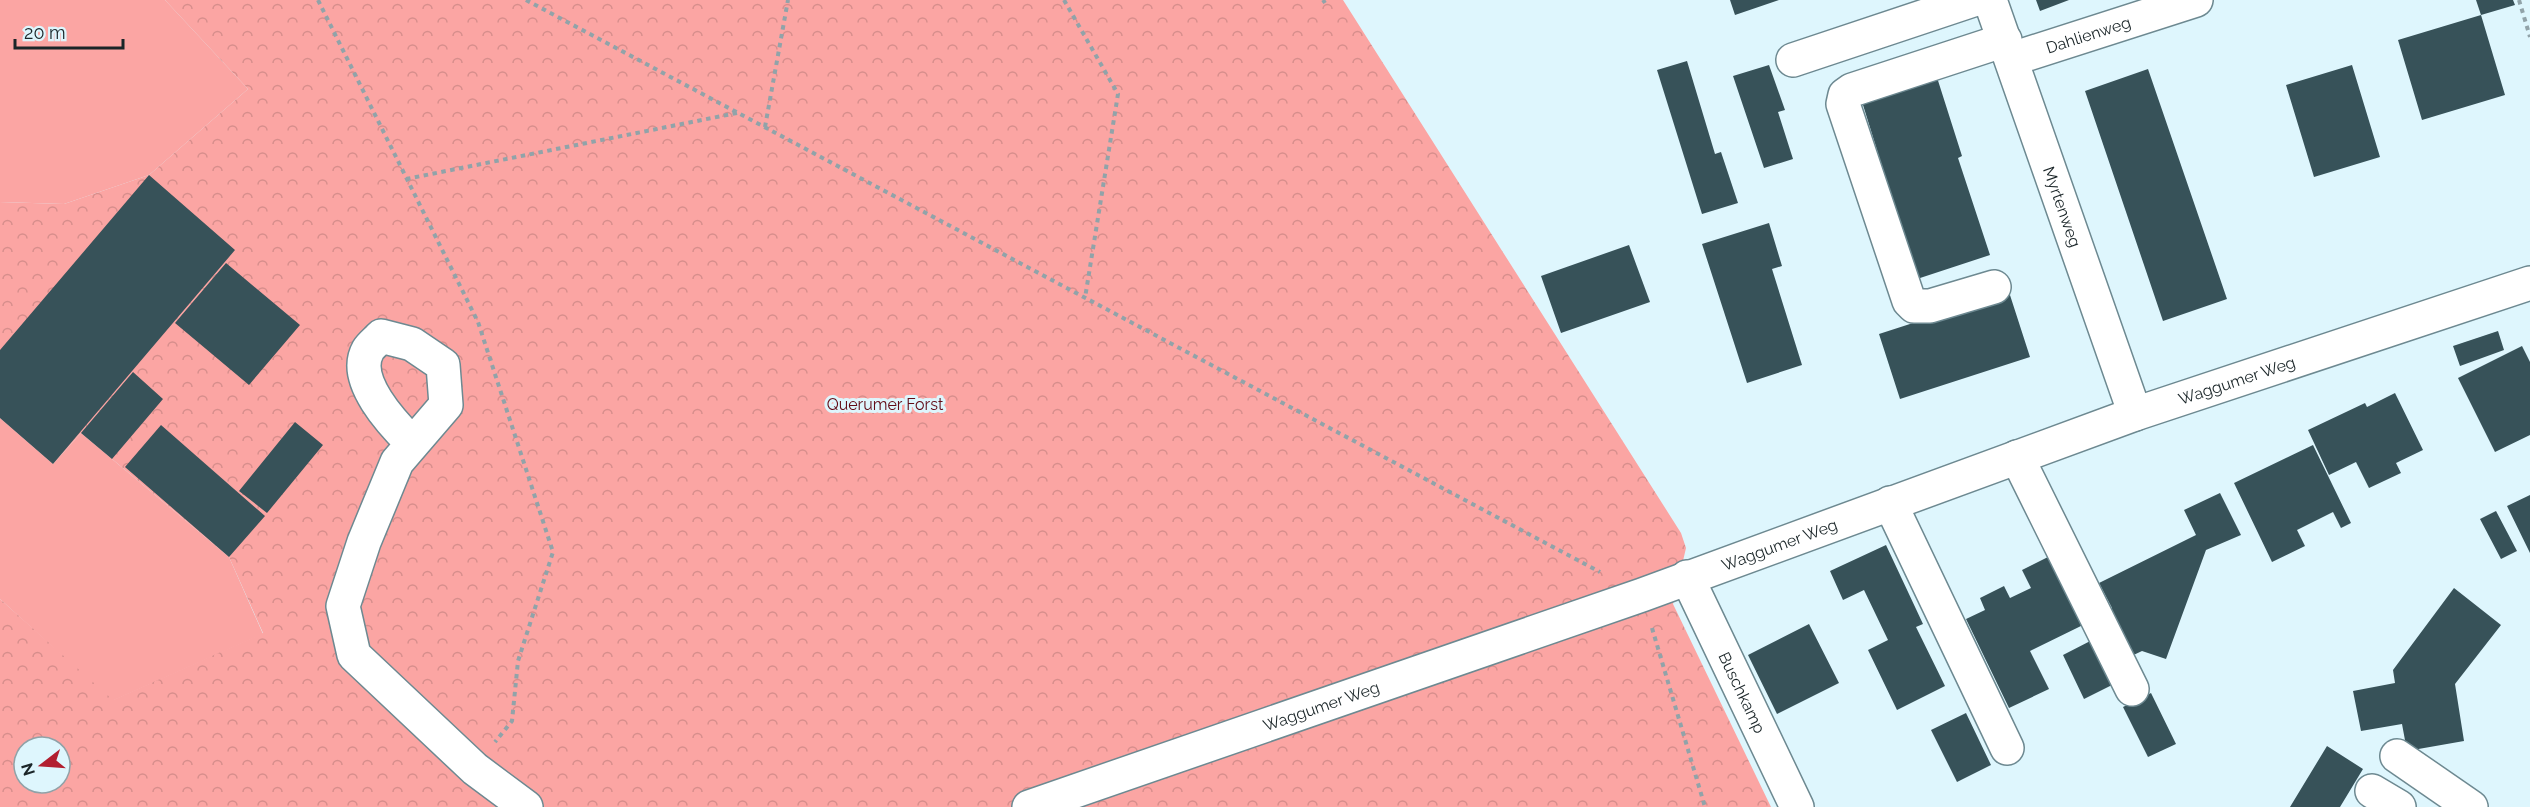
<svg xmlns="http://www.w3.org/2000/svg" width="2530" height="807" font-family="Raleway,sans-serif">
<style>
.grass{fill:#fba5a3}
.forest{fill:url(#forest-crowns);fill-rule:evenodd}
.building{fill:#375259}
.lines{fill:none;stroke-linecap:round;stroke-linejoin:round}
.minor-casing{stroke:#6d8991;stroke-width:36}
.path{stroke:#91a3a9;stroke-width:4;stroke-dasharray:4.5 4.5;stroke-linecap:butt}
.minor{stroke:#fff;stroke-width:33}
.labels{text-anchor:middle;stroke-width:6;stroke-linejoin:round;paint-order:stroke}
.street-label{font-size:16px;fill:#1a2528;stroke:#def6fd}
.park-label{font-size:16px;fill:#610a15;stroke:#def6fd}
</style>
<defs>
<pattern id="forest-crowns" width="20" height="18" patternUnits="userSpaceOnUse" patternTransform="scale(1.5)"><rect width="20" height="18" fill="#fba5a3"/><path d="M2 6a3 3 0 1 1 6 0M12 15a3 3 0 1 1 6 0" fill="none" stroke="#d78e8c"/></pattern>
</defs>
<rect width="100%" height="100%" fill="#def6fd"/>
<path class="grass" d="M0 0H165L248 89 149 175 64 204 0 202Z
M0 418 53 464 81 433 229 557 263 634 112 701 0 599Z"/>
<path class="forest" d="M165 0H1343L1681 533 1686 548 1673 604 1771 807H0V599L113 700 263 633 229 557 81 433 53 464 0 418V202L64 204 149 175 248 89ZM24 747H60V783H24Z"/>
<path class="building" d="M1730 0H1779L1735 15Z
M2036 0H2069L2040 11Z
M2476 0H2513L2515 5 2481 15 2505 95 2422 120 2398 40 2481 15Z
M1687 61 1715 154 1721 152 1738 203 1702 214 1657 70Z
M1769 65 1785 110 1778 112 1793 159 1764 168 1733 76Z
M2352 65 2380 157 2314 177 2286 85Z
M1934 68 1962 156 1958 158 1990 255 1917 279 1859 92Z
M2148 69 2227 299 2163 321 2085 91Z
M149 175 235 250 53 464 0 418V350Z
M1769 223 1782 266 1772 269 1802 365 1747 383 1702 244Z
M1629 245 1650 302 1561 333 1541 276Z
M226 263 300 325 249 385 175 323Z
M2009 292 2030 357 1900 399 1879 334Z
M2498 331 2504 350 2460 366 2453 346Z
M2522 346 2530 362V435L2495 452 2458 378Z
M133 372 163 399 112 459 81 433Z
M2395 393 2423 450 2396 463 2401 473 2369 488 2356 462 2329 475 2308 430 2365 403 2367 407Z
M295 422 323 445 267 513 239 491Z
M161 425 265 516 229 557 125 467Z
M2313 445 2351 523 2341 528 2333 512 2297 530 2305 546 2272 562 2234 483Z
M2220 493 2241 535 2206 550 2166 659 2142 651 2123 660 2101 613 2112 608 2099 583 2196 535 2184 510Z
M2530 495V553L2507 506Z
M2496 511 2517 551 2501 559 2480 519Z
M1886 545 1923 624 1916 627 1945 686 1897 710 1868 650 1888 640 1864 590 1843 600 1830 571Z
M2050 556 2083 625 2030 651 2049 689 2009 708 1966 619 1985 610 1980 598 2004 586 2010 598 2031 588 2022 570Z
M2454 588 2501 625 2455 684 2464 741 2407 751 2402 724 2361 731 2353 691 2395 683 2393 670Z
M1809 624 1839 683 1777 714 1748 655Z
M2100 636 2122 680 2084 699 2063 655Z
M2151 693 2176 744 2148 757 2123 707Z
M1966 713 1991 765 1957 782 1931 730Z
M2327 746 2363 769 2340 807H2290Z"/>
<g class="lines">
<defs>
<g id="minor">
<path id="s1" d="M1990 0 2135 414"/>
<path id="s2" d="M2012 59 2196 0"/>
<path d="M1793 60 1973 0"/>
<path d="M1994 287 1930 306H1914L1909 301 1843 104 1845 95 1852 90 2005 40"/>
<path d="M412 443C393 424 351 380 368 350 371 345 377 341 381 336L412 344 443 365 446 405 397 462 364 542 343 606 354 655 475 769 526 807"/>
<path d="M2017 457 2132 689"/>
<path d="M1890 503 2007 748"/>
<path id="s3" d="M1687 577 1797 807"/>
<path d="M2397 756 2471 807"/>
<path d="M2372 791 2399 807"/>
<path id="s4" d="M1029 807 1642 595 2135 414 2530 283"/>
</g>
</defs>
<use href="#minor" class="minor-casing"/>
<path class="path" d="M318 0 478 322 553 552 518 661 512 721 495 742
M526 0 1600 572
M1064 0 1118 94 1085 298
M1323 0 1325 3
M2519 0 2530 37
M765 127 788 0
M406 179 737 113
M1652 628 1705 807"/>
<use href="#minor" class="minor"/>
</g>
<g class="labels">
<g class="street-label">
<text dy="6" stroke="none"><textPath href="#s2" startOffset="80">Dahlienweg</textPath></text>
<text dy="6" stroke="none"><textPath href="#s1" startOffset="219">Myrtenweg</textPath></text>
<text dy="6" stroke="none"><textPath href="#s4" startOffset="1281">Waggumer Weg</textPath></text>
<text dy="6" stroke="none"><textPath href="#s4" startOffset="795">Waggumer Weg</textPath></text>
<text dy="6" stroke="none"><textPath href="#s3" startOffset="128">Buschkamp</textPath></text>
<text dy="6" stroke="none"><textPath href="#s4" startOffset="309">Waggumer Weg</textPath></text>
</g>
<g class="park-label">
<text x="885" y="410">Querumer Forst</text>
</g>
</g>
<g transform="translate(42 765) rotate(253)"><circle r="28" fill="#def6fd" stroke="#90a2a8" stroke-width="1.5"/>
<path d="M0-4.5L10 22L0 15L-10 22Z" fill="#b21f30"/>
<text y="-9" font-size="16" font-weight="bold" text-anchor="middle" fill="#1a2528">N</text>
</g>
<path d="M15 39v9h108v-9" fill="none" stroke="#1a2528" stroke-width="3"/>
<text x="24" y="39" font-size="18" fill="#1a2528" stroke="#def6fd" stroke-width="4.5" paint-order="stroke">20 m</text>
</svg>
